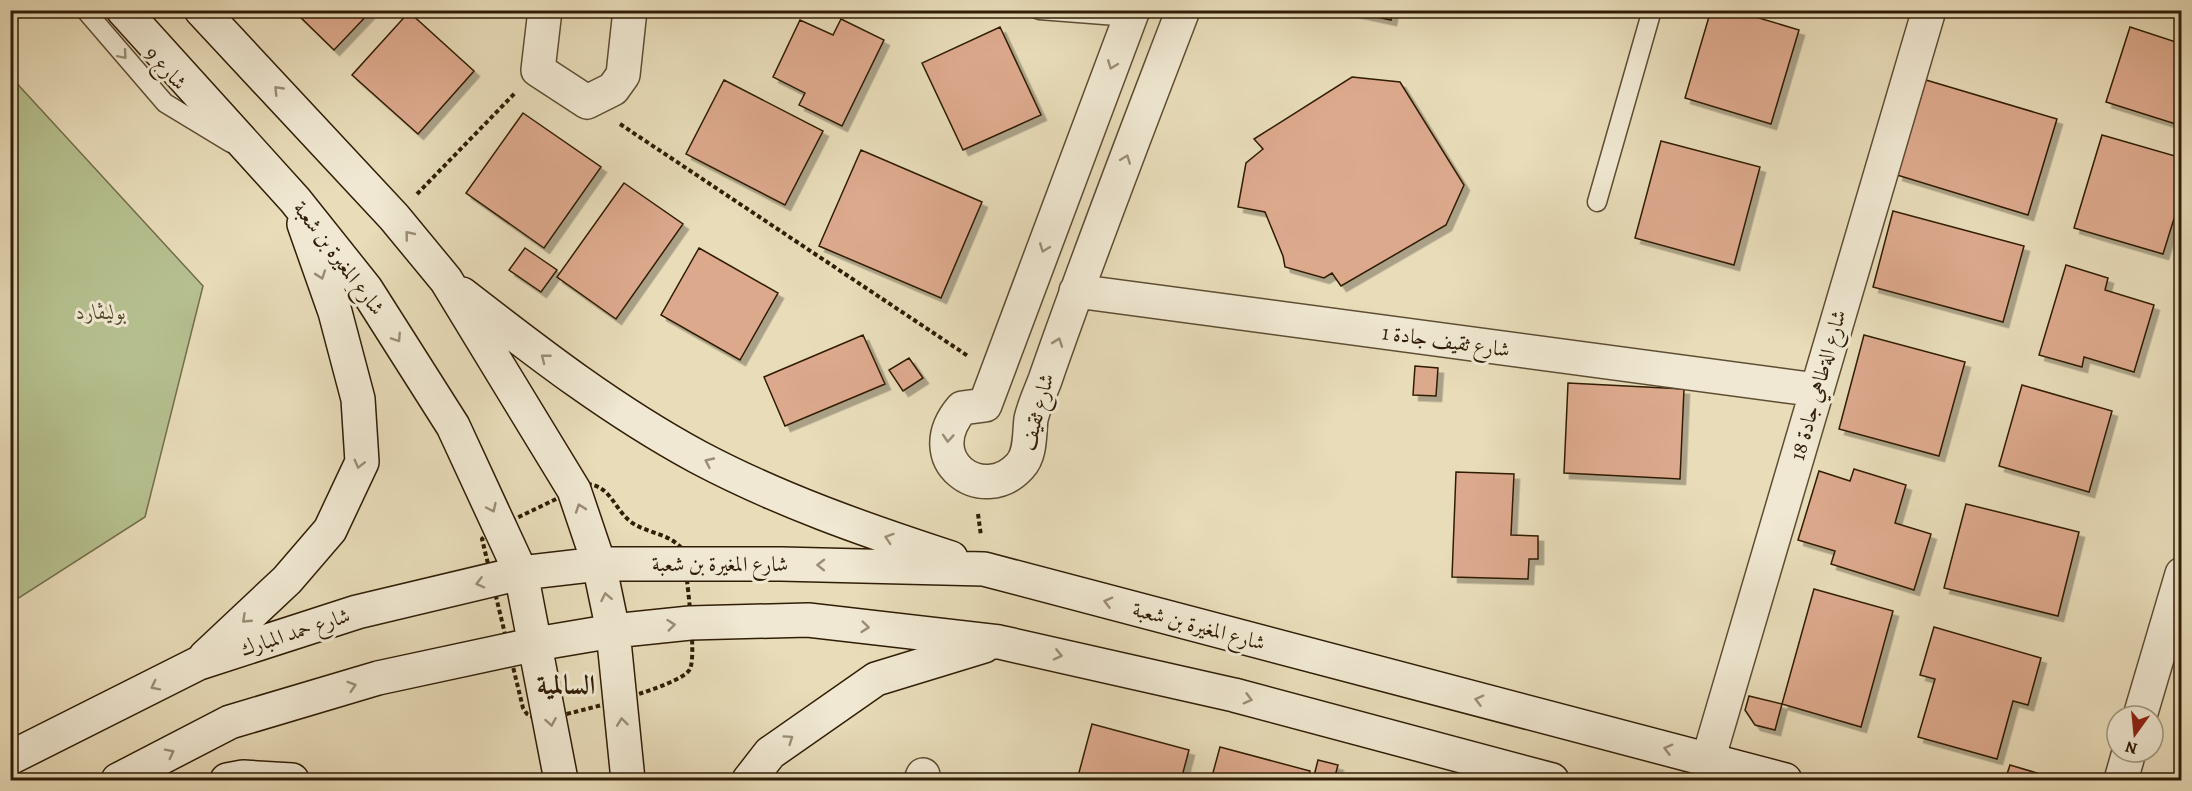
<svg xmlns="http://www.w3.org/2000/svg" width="2192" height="791" font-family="Alegreya,Amiri,serif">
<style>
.green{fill:#b6c08f;stroke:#736e4a;stroke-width:1.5}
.building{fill:#dda98d;stroke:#301d06;stroke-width:1.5;filter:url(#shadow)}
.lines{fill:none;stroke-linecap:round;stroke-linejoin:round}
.lane-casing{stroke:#5e4d33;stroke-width:21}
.street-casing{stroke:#5e4d33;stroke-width:36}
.secondary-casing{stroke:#301d06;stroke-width:36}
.path{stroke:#301d06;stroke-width:4;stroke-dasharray:4.5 3;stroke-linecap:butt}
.lane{stroke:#f0e8d2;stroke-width:18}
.street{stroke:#f0e8d2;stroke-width:33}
.secondary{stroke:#f0e8d2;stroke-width:33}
.oneway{stroke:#9a8d76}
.labels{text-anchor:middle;stroke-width:6;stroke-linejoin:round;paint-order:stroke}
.street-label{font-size:21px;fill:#301d06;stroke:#f0e8d2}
.park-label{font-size:21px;font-style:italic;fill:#584e2f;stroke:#f0e8d2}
.district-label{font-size:27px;font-weight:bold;fill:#301d06;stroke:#f0e8d2}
</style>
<defs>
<filter id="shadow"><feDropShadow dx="5.5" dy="5.5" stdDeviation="0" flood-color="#0004"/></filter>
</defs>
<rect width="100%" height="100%" fill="#e8dcb9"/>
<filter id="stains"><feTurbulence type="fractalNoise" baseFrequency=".00333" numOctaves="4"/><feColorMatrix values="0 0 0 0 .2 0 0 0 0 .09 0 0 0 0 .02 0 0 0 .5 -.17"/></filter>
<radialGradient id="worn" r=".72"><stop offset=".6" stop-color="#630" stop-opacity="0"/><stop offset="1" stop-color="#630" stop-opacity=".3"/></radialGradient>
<path class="green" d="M11 77 203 286 145 517 11 603Z"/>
<path class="building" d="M293 10H372L334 50Z
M1344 10H1393L1391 20Z
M1711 10H1732L1799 30 1771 124 1685 98Z
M409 12 474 71 418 134 352 75Z
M841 19 884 40 842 126 799 105 805 93 773 77 800 20 833 35Z
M1000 27 1041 115 963 150 922 63Z
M2130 27 2182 44V126L2106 102Z
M1352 77 1400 82 1464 185 1446 225 1341 286 1332 273 1324 278 1285 267 1283 256 1265 212 1238 207 1246 163 1263 149 1254 139Z
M724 80 823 131 785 205 686 154Z
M1926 80 2057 119 2028 215 1897 175Z
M523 113 601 167 544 248 466 193Z
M2102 135 2182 158V193L2163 254 2074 228Z
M1661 141 1760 167 1734 265 1635 238Z
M861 150 982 202 941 298 819 246Z
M624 183 683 224 616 319 557 277Z
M1893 211 2024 246 2003 322 1873 287Z
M525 248 557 270 541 292 509 270Z
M699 248 778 293 740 360 661 315Z
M2066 265 2108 278 2105 290 2154 305 2134 372 2084 357 2082 367 2039 355Z
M863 335 885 384 785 426 764 377Z
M1864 335 1965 362 1939 456 1839 429Z
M909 358 923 378 903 391 889 370Z
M1415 366 1438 368 1436 396 1413 395Z
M1568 383 1684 389 1680 479 1564 473Z
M2022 385 2112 411 2089 492 1999 466Z
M1854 469 1906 485 1895 523 1931 534 1914 590 1831 564 1835 551 1798 540 1819 471 1850 481Z
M1456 472 1514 474 1511 535 1538 536V559H1529L1528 579 1452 577Z
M1966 504 2079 532 2058 616 1944 588Z
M1814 589 1893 611 1861 727 1782 704Z
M1934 627 2041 658 2028 705 2013 701 1997 759 1918 737 1935 679 1920 675Z
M1749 696 1782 704 1775 730 1755 725 1745 710Z
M1092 724 1189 750 1181 780H1077Z
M1220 747 1310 771 1307 780H1211Z
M1318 760 1338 765 1334 780H1313Z
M2010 765 2037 773 2035 780H2005Z"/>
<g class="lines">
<defs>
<path id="lane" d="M85 10 165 103 231 143
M1039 10 1130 17
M1597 202 1652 10"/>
<path id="street" d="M545 10 538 70 587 102 613 89 623 75 630 10
M1133 10 985 405 962 408C917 460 983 507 1020 466 1031 454 1029 435 1031 419 1034 406 1040 393 1045 380 1088 256 1136 133 1183 10
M1076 291 1817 390
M2140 716 2182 574
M1708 760 1929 10
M921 780 923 775
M2121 780 2129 752"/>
<path id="secondary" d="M123 10 295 200 366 289 453 426 521 573 561 780
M201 10 394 217 446 280 574 490 599 564 613 631 628 780
M462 294C538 353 613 411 698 457 779 500 865 530 951 558
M205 657 287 580 330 530 362 462 358 399 335 312 304 224
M10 758 199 663 357 612 521 573 599 564H781L984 569 1785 780
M118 780 230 722 378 678 536 644 613 631 690 623 808 620 999 642 1234 695 1552 780
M227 780 243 777 292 780
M749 780 770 753 876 679 984 646"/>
</defs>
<use href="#lane" class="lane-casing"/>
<use href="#street" class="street-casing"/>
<use href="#secondary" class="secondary-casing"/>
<path class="path" d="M620 124 968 356
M417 194 516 92
M587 484C611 486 614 509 631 522 648 534 670 533 683 550 686 571 697 654 690 669 682 687 562 716 539 720L527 714 523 708 482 539 492 530Z
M978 514 981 536"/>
<use href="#lane" class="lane"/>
<use href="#street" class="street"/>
<use href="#secondary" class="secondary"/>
</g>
<defs><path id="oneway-chevron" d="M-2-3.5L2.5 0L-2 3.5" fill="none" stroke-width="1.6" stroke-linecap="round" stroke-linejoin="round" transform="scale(1.5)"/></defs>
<g class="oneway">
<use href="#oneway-chevron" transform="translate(123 55) rotate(49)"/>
<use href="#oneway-chevron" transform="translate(1112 65) rotate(111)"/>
<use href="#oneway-chevron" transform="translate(278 90) rotate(-134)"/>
<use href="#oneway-chevron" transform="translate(1126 159) rotate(-69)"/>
<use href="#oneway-chevron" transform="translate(409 235) rotate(-129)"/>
<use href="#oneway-chevron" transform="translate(1044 248) rotate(111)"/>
<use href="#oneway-chevron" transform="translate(321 275) rotate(71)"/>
<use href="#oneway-chevron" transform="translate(397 338) rotate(57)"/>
<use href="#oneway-chevron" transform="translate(1058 342) rotate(-71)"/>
<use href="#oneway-chevron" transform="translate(545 358) rotate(-142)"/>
<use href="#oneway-chevron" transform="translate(948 438) rotate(94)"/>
<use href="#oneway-chevron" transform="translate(709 462) rotate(-155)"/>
<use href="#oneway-chevron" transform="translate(359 464) rotate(104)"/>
<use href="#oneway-chevron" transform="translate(492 508) rotate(65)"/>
<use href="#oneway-chevron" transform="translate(580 508) rotate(-109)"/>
<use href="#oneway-chevron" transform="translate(889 538) rotate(-162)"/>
<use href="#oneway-chevron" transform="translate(821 565) rotate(-179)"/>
<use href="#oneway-chevron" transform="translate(480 583) rotate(166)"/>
<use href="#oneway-chevron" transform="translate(606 597) rotate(-101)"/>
<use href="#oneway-chevron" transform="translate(1108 602) rotate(-165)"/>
<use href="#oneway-chevron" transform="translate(246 619) rotate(137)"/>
<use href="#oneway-chevron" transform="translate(671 625) rotate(-6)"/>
<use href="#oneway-chevron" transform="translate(865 627) rotate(6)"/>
<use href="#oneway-chevron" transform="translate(1058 655) rotate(13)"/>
<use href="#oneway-chevron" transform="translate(155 686) rotate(153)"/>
<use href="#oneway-chevron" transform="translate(352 686) rotate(-17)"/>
<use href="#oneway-chevron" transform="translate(1248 699) rotate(15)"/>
<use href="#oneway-chevron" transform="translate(1479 700) rotate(-165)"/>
<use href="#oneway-chevron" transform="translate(551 722) rotate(80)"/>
<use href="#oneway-chevron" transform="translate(622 722) rotate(-97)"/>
<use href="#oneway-chevron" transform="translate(789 739) rotate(-35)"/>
<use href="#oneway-chevron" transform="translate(1668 749) rotate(-165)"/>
<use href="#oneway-chevron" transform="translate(170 753) rotate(-27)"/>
</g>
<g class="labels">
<g class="street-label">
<text transform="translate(166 68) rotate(47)" y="7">شارع 9</text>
<text transform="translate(339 258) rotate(53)" y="7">شارع المغيرة بن شعبة</text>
<text transform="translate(1446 341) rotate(8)" y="7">شارع ثقيف جادة 1</text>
<text transform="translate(1818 385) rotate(-74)" y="7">شارع الةطاهي جادة 18</text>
<text transform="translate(1037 412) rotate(-75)" y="7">شارع ثقيف</text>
<text x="720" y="571">شارع المغيرة بن شعبة</text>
<text transform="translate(1199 626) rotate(15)" y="7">شارع المغيرة بن شعبة</text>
<text transform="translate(295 632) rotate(-18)" y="7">شارع حمد المبارك</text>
</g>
<g class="park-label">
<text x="101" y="319">بوليڤارد</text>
</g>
<g class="district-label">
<text x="566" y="694">السالمية</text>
</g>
</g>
<rect width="2192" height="791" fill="none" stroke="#e8dcb9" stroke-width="36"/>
<rect x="12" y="12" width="2168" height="767" fill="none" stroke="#301d06" stroke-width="3"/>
<rect x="18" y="18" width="2156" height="755" fill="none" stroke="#301d06" stroke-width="1.5"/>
<g transform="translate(2135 734) rotate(195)"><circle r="28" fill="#f0e8d2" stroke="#a39780" stroke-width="1.5"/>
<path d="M0-4.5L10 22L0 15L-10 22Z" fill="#8f2418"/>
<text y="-9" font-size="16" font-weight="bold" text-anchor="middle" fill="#301d06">N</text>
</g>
<rect width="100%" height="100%" filter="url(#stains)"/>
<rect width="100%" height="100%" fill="url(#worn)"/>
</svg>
